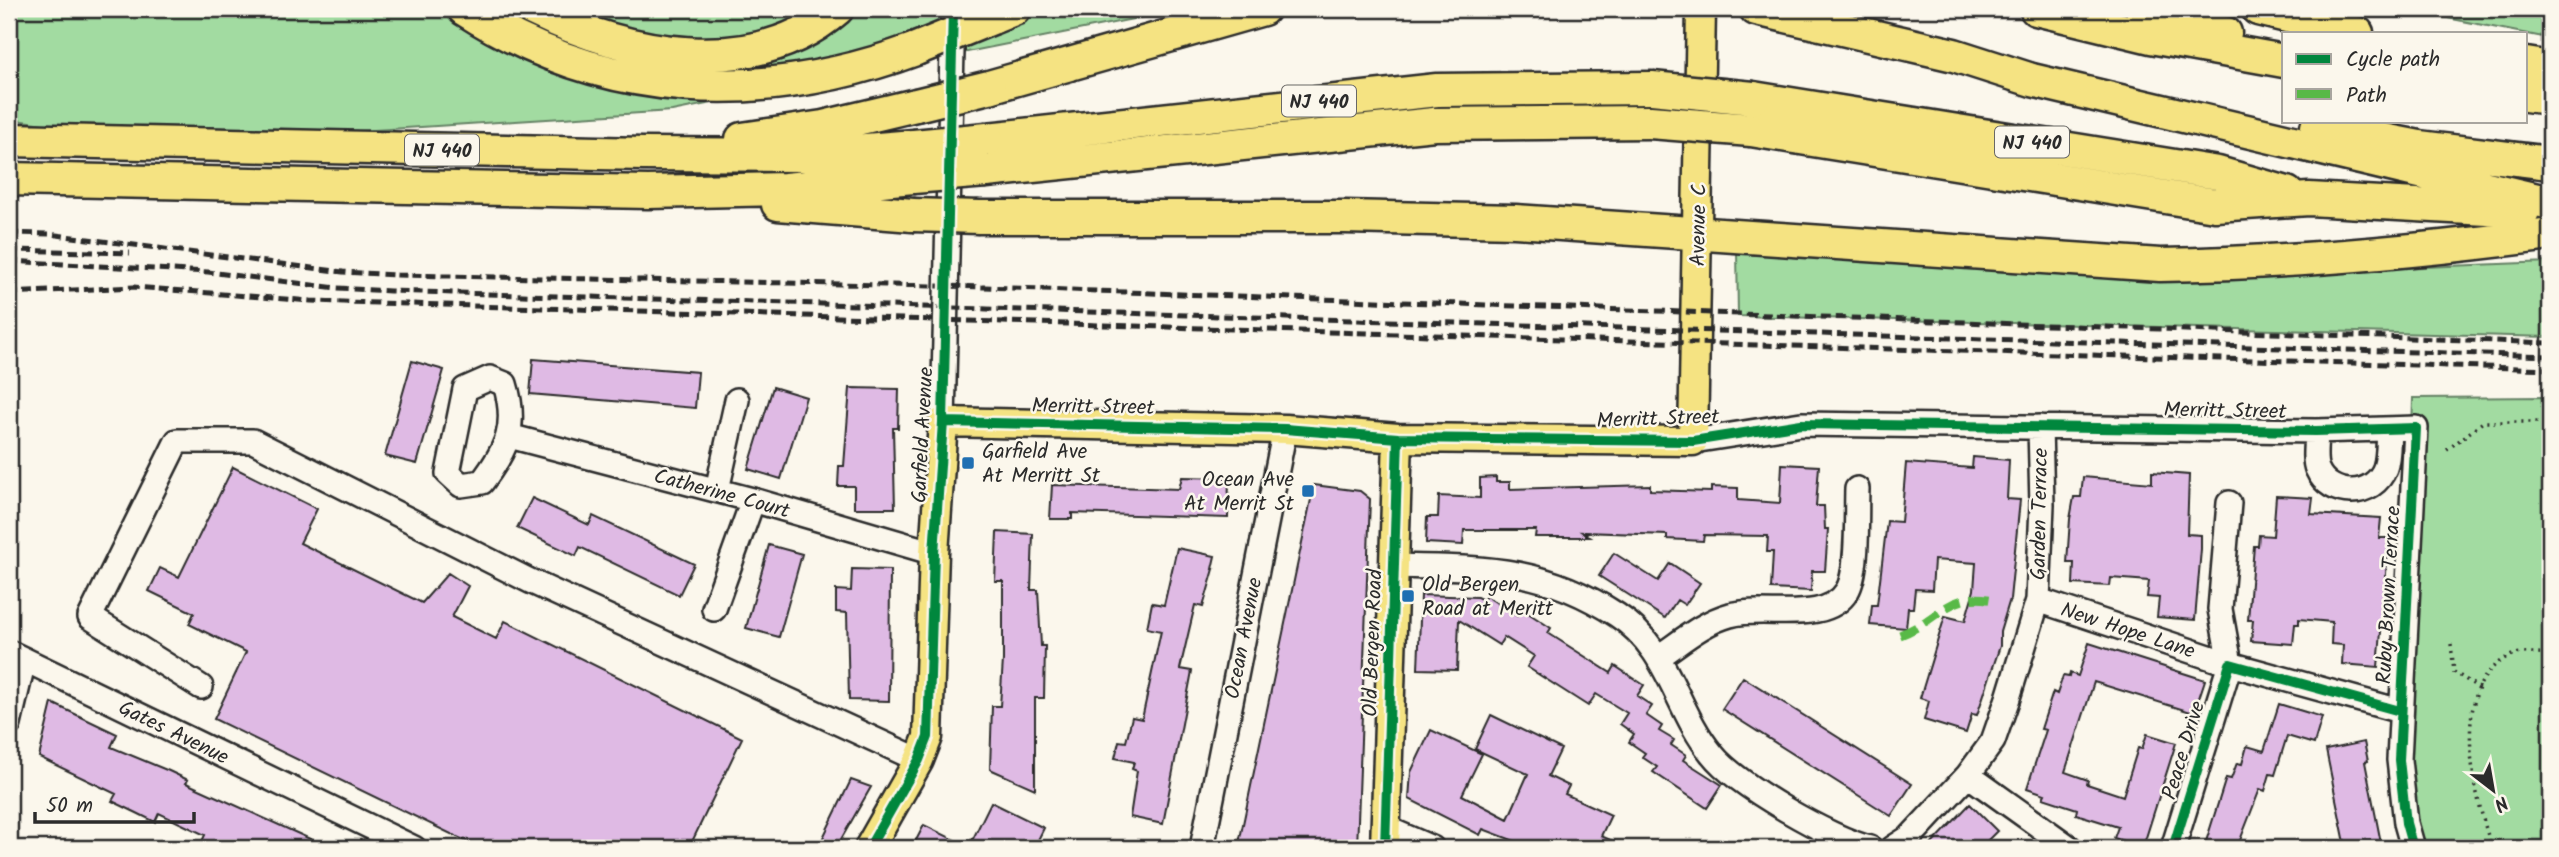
<svg xmlns="http://www.w3.org/2000/svg" width="2559" height="857" font-family="Kalam,sans-serif">
<style>
.green{fill:#a2dba1;stroke:#668366;stroke-width:2}
.building{fill:#dfbae4;stroke:#2b2b2b;stroke-width:2}
.lines{fill:none;stroke-linecap:round;stroke-linejoin:round}
.minor-casing{stroke:#2b2b2b;stroke-width:28}
.major-casing{stroke:#2b2b2b;stroke-width:33}
.highway-casing{stroke:#2b2b2b;stroke-width:37}
.path{stroke:#2b2b2b;stroke-width:3.5;stroke-dasharray:2 5;stroke-linecap:butt}
.minor{stroke:#fbf7ec;stroke-width:23}
.major{stroke:#f5e382;stroke-width:28}
.highway{stroke:#f5e382;stroke-width:32}
.rail{stroke:#2b2b2b;stroke-width:5;stroke-dasharray:10 5;stroke-linecap:butt}
.highway-bridge-casing{stroke:#2b2b2b;stroke-width:37;stroke-linecap:butt}
.highway-bridge{stroke:#f5e382;stroke-width:32}
.quiet{stroke:#58b947;stroke-width:9;stroke-dasharray:18 9;stroke-linecap:butt}
.cycleway-casing{stroke:#fbf7ec;stroke-width:15}
.cycleway{stroke:#00873e;stroke-width:10}
.poi-dot{fill:#1f6fb2;stroke:#fbf7ec;stroke-width:2.5}
.labels{text-anchor:middle;stroke-width:5;stroke-linejoin:round;paint-order:stroke}
.shield{fill:#fbf7ec;stroke:#696865;stroke-width:2}
.shield-label{font-size:19px;font-weight:bold;fill:#2b2b2b}
.street-label{font-size:21px;fill:#2b2b2b;stroke:#fbf7ec}
.poi-label{font-size:21px;fill:#2b2b2b;stroke:#fbf7ec;text-anchor:start}
</style>
<rect width="100%" height="100%" fill="#fbf7ec"/>
<filter id="ink" filterUnits="userSpaceOnUse"><feTurbulence type="fractalNoise" baseFrequency=".0143" numOctaves="2"/><feDisplacementMap in="SourceGraphic" scale="14" xChannelSelector="R" yChannelSelector="G"/><feConvolveMatrix kernelMatrix="1 2 1 2 8 2 1 2 1" color-interpolation-filters="sRGB"/></filter>
<g filter="url(#ink)">
<path class="green" d="M9 9H1183L672 111 172 143 9 119Z
M2402 9H2550V38L2543 37Z
M1737 250 2173 277 2550 262V337L1738 316Z
M2550 397V848H2417L2401 801 2413 398Z"/>
<path class="building" d="M533 359 698 372 695 408 530 394Z
M412 361 444 370 417 464 385 456Z
M773 387 806 397 781 479 748 469Z
M850 388 899 389 898 428H893L895 508H854V486H838L839 466H844Z
M1973 457 2009 460 2007 499 2020 500 2010 599 2000 632V646L1977 715 1972 714 1966 733 1924 720 1929 701 1920 698 1945 616 1965 621 1974 590 1976 563 1934 560 1932 590 1915 589 1913 608H1908L1906 628 1870 625 1872 605H1877L1887 521 1901 522 1906 463 1972 468Z
M1782 464 1819 466 1816 506H1824L1825 529H1828L1825 571H1812L1811 591 1771 589 1773 552H1767L1768 536 1704 535 1703 541 1667 539V535L1582 532 1590 537H1535L1536 530H1464L1463 545 1426 543 1427 517H1438L1439 496 1480 498V478L1496 477V482H1510V489L1650 485V490L1711 492V487L1738 488V500L1780 503Z
M233 467 317 509 300 543 422 603 448 573 468 586 452 617 496 639 505 621 742 738 689 848H480L214 719 246 652 189 624 194 613 149 591 160 568 179 577Z
M2152 472 2189 475 2187 534 2201 535V549L2195 620 2157 617 2159 598 2147 597 2149 581 2111 578 2110 586 2073 584 2074 563H2067L2070 519 2074 497H2081L2083 477 2152 483Z
M1182 477 1229 478 1228 518 1072 513V519H1050L1052 485 1179 489Z
M1314 485 1360 491 1370 499 1357 848H1238Z
M2276 496 2313 498 2311 514 2381 518 2379 538H2389L2378 667 2342 664 2343 645 2331 644 2332 622 2299 619V624H2295L2293 644 2251 641 2253 620H2248L2254 546H2258L2259 535 2273 536Z
M532 498 589 525 593 516 694 564 679 595 580 547 576 556 517 528Z
M997 532 1033 534 1031 590H1038L1041 646H1045L1044 698H1035V789L990 769 992 706H1000L1003 660V581H995Z
M769 545 802 554 779 637 746 628Z
M1177 548 1215 556 1212 569H1214L1203 607 1195 605 1180 669 1192 671 1163 824 1130 817 1137 771 1132 769 1134 762 1115 758 1119 741 1126 742 1132 717 1142 719 1161 631 1147 628 1152 603 1164 605Z
M1614 553 1658 581 1670 563 1700 583 1685 605 1677 600 1665 618 1599 576Z
M852 569 890 570 889 701 849 700 847 613 836 612V590L851 591Z
M1421 595 1477 597 1483 600 1486 596 1517 616 1522 609 1551 628 1548 633 1611 673 1615 666 1644 685 1637 696 1652 706 1646 715 1662 726 1659 731 1674 740 1671 745 1686 755 1683 760 1722 785 1707 808 1653 772 1657 767 1642 757 1645 753 1629 742 1634 734 1620 724 1627 713 1596 694 1588 706 1527 667 1534 656 1504 637 1499 645 1459 620 1457 670 1418 669Z
M2089 643 2205 680 2194 713 2094 682 2065 772 2088 780 2087 784 2123 796 2138 748 2142 749 2147 734 2176 743 2143 847 2114 838 2118 827 2076 814 2077 809 2043 798 2045 794 2027 788 2046 730 2041 729 2053 692 2057 694 2063 676 2069 677 2070 673 2078 676Z
M1743 677 1912 784 1891 816 1722 709Z
M52 703 117 734 111 747 169 771 188 780 186 783 330 848H199L205 835 159 813 155 822 137 813 112 801 116 794 39 757Z
M2279 704 2322 717 2314 744 2287 736 2275 775 2270 774 2265 791 2260 789 2237 848H2204L2226 778 2231 779 2237 763 2242 764 2247 746 2264 751Z
M1491 715 1561 749 1548 776 1569 786 1565 794 1611 815 1601 836 1629 848H1533L1483 829 1480 835 1409 799 1411 772 1431 730 1482 754 1462 795 1508 819 1528 774 1475 749Z
M2364 742 2368 761 2365 762 2382 848H2346L2326 750Z
M851 780 871 787 836 848H818Z
M991 802 1044 828 1034 848H912L924 825 969 847Z
M1970 804 1997 831 1980 848H1928Z"/>
<g class="lines">
<defs>
<path id="minor" d="M490 378 505 384C518 426 507 449 482 482L461 485 448 473 465 389Z
M943 422 953 9
M2316 431C2316 442 2313 459 2317 469 2330 499 2374 498 2385 468 2389 457 2388 441 2389 429
M509 436 753 500 934 553
M1693 441 1801 424 2316 431 2416 428 2399 760 2406 823 2413 848
M717 490 737 400
M1393 566C1480 568 1541 565 1617 615 1670 649 1675 709 1712 754 1736 785 1831 839 1870 848
M2038 600 2230 664 2400 711
M714 609 753 500
M9 652 414 848
M1660 656C1682 641 1704 622 1730 615 1763 605 1826 626 1847 591 1859 572 1856 513 1857 489
M201 687 90 617 177 441H253L530 581 919 760
M9 724 24 660
M1968 775 2070 848
M1386 828 1432 848
M1202 848 1285 429
M1893 848 1910 837 1968 775 1993 741 2008 698 2038 600 2042 505 2040 427
M2173 848 2230 664 2220 609 2229 503"/>
<path id="major" d="M869 848 919 760 928 737 934 553 943 422 1285 429 1398 438 1693 441 1701 9
M1385 848 1398 438"/>
<path id="highway" d="M464 9C605 100 761 106 916 49
M532 9C624 54 753 82 837 9
M1756 9 1954 55 2032 80 2550 203
M2036 9 2151 37 2284 61
M2142 9 2225 33
M2258 9 2357 33
M992 18 1014 9
M2526 64 2550 68
M989 87 1263 9
M2526 95 2550 98
M1753 98 2218 173 2287 193
M2317 127 2419 147 2550 163
M1751 130 2215 205 2309 199 2523 211
M742 139 823 127 916 105
M987 139 1437 90 1652 88
M9 140 643 154 807 155 914 146
M986 171 1434 124 1650 122
M9 179 648 192 785 189 913 177
M778 204 913 215
M979 217H1345L1515 221 2160 265C2291 263 2420 251 2550 234"/>
</defs>
<use href="#minor" class="minor-casing"/>
<use href="#major" class="major-casing"/>
<use href="#highway" class="highway-casing"/>
<path class="path" d="M2447 450 2483 422H2550
M2451 644 2454 672 2479 688
M2492 848C2475 798 2445 682 2512 655 2522 651 2539 654 2550 653"/>
<use href="#minor" class="minor"/>
<use href="#major" class="major"/>
<use href="#highway" class="highway"/>
<path class="rail" d="M9 233 49 234 343 272 397 275 985 287 2550 343
M9 250 130 253
M9 261 208 272 337 288 390 291 2550 356
M9 293 134 287 311 301 2550 369"/>
<defs>
<path id="highway-bridge" d="M916 49 992 18
M1652 88 1753 98
M916 105 989 87
M1650 122 1751 130
M914 146 987 139
M913 177 986 171
M913 215 979 217"/>
</defs>
<use href="#highway-bridge" class="highway-bridge-casing"/>
<use href="#highway-bridge" class="highway-bridge"/>
<path class="quiet" d="M1900 635C1942 619 1948 589 1998 601"/>
<defs>
<path id="cycleway" d="M943 422 1285 429 1398 438 1693 441 1801 424 2316 431 2416 428 2399 760 2406 823 2413 848
M869 848 919 760 928 737 934 553 943 422 953 9
M1385 848 1398 438
M2173 848 2230 664 2400 711"/>
</defs>
<use href="#cycleway" class="cycleway-casing"/>
<use href="#cycleway" class="cycleway"/>
</g>
</g>
<g class="poi-dot">
<rect x="961" y="456" width="14" height="14" rx="3.5"/>
<rect x="1301" y="484" width="14" height="14" rx="3.5"/>
<rect x="1401" y="589" width="14" height="14" rx="3.5"/>
</g>
<g class="labels">
<g class="shield">
<rect x="1282" y="85.5" width="74" height="31" rx="5"/>
<rect x="1995" y="126.5" width="74" height="31" rx="5"/>
<rect x="405" y="134.5" width="74" height="31" rx="5"/>
</g>
<g class="shield-label">
<text x="1319" y="108">NJ 440</text>
<text x="2032" y="149">NJ 440</text>
<text x="442" y="157">NJ 440</text>
</g>
<g class="street-label">
<text transform="translate(1698 225) rotate(-89)" y="7">Avenue C</text>
<text transform="translate(1093 406) rotate(1)" y="7">Merritt Street</text>
<text transform="translate(2225 410) rotate(1)" y="7">Merritt Street</text>
<text transform="translate(1658 418) rotate(-2)" y="7">Merritt Street</text>
<text transform="translate(922 435) rotate(-87)" y="7">Garfield Avenue</text>
<text transform="translate(722 493) rotate(15)" y="7">Catherine Court</text>
<text transform="translate(2039 514) rotate(-89)" y="7">Garden Terrace</text>
<text transform="translate(2388 595) rotate(-87)" y="7">Ruby Brown Terrace</text>
<text transform="translate(2128 630) rotate(18)" y="7">New Hope Lane</text>
<text transform="translate(1243 638) rotate(-79)" y="7">Ocean Avenue</text>
<text transform="translate(1372 643) rotate(-88)" y="7">Old Bergen Road</text>
<text transform="translate(174 732) rotate(26)" y="7">Gates Avenue</text>
<text transform="translate(2183 750) rotate(-73)" y="7">Peace Drive</text>
</g>
<g class="poi-label">
<text x="982" y="458">Garfield Ave<tspan x="982" dy="24">At Merritt St</tspan></text>
<text x="1294" y="486" text-anchor="end">Ocean Ave<tspan x="1294" dy="24">At Merrit St</tspan></text>
<text x="1422" y="591">Old Bergen<tspan x="1422" dy="24">Road at Meritt</tspan></text>
</g>
</g>
<rect width="2559" height="857" fill="none" stroke="#fbf7ec" stroke-width="35"/>
<rect x="18" y="18" width="2524" height="822" fill="none" stroke="#2b2b2b" stroke-width="2.5" filter="url(#ink)"/>
<rect x="2282" y="32" width="245" height="91" fill="#fbf7ec" stroke="#a8a59f" stroke-width="2"/>
<rect x="2296" y="54" width="35" height="10" fill="#00873e" stroke="#a8a59f" stroke-width="2"/>
<text x="2346" y="66" font-size="21" fill="#2b2b2b">Cycle path</text>
<rect x="2296" y="89" width="35" height="10" fill="#58b947" stroke="#a8a59f" stroke-width="2"/>
<text x="2346" y="102" font-size="21" fill="#2b2b2b">Path</text>
<g transform="translate(2493 790) rotate(149)" stroke="#fbf7ec" stroke-width="5" paint-order="stroke">
<path d="M0-5L12 26L0 18L-12 26Z" fill="#2b2b2b"/>
<text y="-10" font-size="19" font-weight="bold" text-anchor="middle" fill="#2b2b2b">N</text>
</g>
<path d="M35 812v10h159v-10" fill="none" stroke="#2b2b2b" stroke-width="3.5"/>
<text x="46" y="812" font-size="21" fill="#2b2b2b" stroke="#fbf7ec" stroke-width="5" paint-order="stroke">50 m</text>
</svg>
